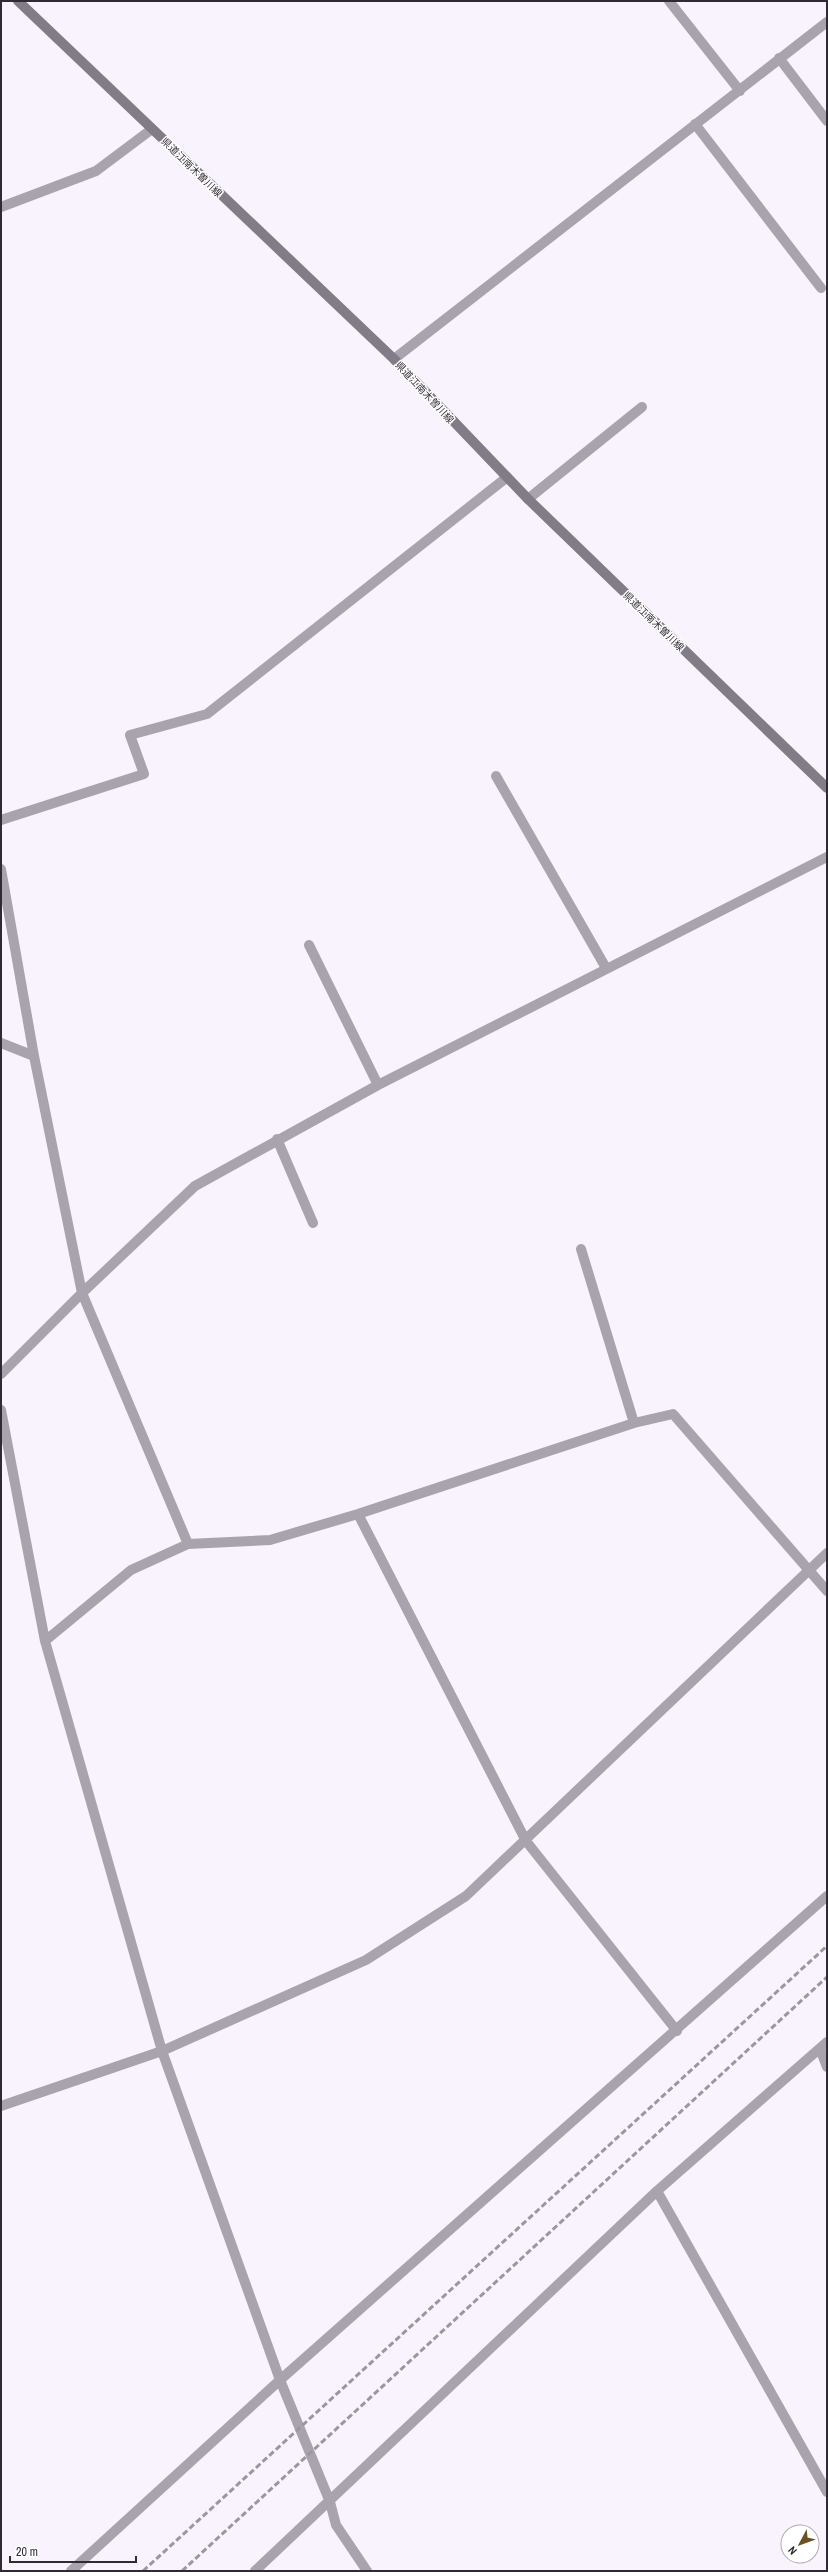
<svg xmlns="http://www.w3.org/2000/svg" width="828" height="2572" font-family="'Archivo Narrow','Noto Sans JP',sans-serif">
<style>
.lines{fill:none;stroke-linecap:round;stroke-linejoin:round}
.street{stroke:#a8a3ad;stroke-width:10}
.secondary{stroke:#827c89;stroke-width:10}
.rail{stroke:#9b97a0;stroke-width:3;stroke-dasharray:6 3;stroke-linecap:butt}
.labels{text-anchor:middle;stroke-width:3;stroke-linejoin:round;paint-order:stroke}
.street-label{font-size:10px;fill:#2f2b34;stroke:#fff}
</style>
<rect width="100%" height="100%" fill="#f8f3fc"/>
<g class="lines">
<path class="street" d="M669 1 740 91
M779 58 827 121
M695 124 821 288
M1 207 96 171 152 129
M394 359 827 22
M528 499 642 407
M496 776 606 968
M1 820 144 774 130 735 207 714 506 478
M1 869 34 1056 82 1293 188 1544
M309 945 378 1085
M1 1043 34 1056
M277 1139 313 1223
M581 1249 634 1423
M1 1374 82 1293 195 1186 378 1085 827 857
M1 1410 45 1641 162 2051 280 2380 330 2502 336 2525 367 2571
M358 1514 526 1841 677 2031
M45 1641 131 1570 188 1544 270 1540 358 1514 634 1423 673 1414 827 1591
M820 2049 827 2067
M1 2106 162 2051 366 1960 466 1896 827 1553
M657 2191 827 2492
M71 2571 280 2380 827 1896
M255 2571 657 2191 827 2042"/>
<path class="secondary" d="M18 1 394 359 528 499 827 788"/>
<path class="rail" d="M143 2571 827 1946
M182 2571 827 1977"/>
</g>
<g class="labels">
<g class="street-label">
<text transform="translate(192 167) rotate(44)" y="4">県道江南木曽川線</text>
<text transform="translate(425 392) rotate(47)" y="4">県道江南木曽川線</text>
<text transform="translate(654 621) rotate(44)" y="4">県道江南木曽川線</text>
</g>
</g>
<rect width="828" height="2572" fill="none" stroke="#2f2b34" stroke-width="4"/>
<g transform="translate(800 2544) rotate(229)"><circle r="19" fill="#ffffff" stroke="#acaaae"/>
<path d="M0-3L7 15L0 10L-7 15Z" fill="#6a5122"/>
<text y="-6" font-size="11" font-weight="bold" text-anchor="middle" fill="#2f2b34">N</text>
</g>
<path d="M10 2556v6h126v-6" fill="none" stroke="#2f2b34" stroke-width="2"/>
<text x="16" y="2556" font-size="12" fill="#2f2b34" stroke="#ffffff" stroke-width="3" paint-order="stroke">20 m</text>
</svg>
